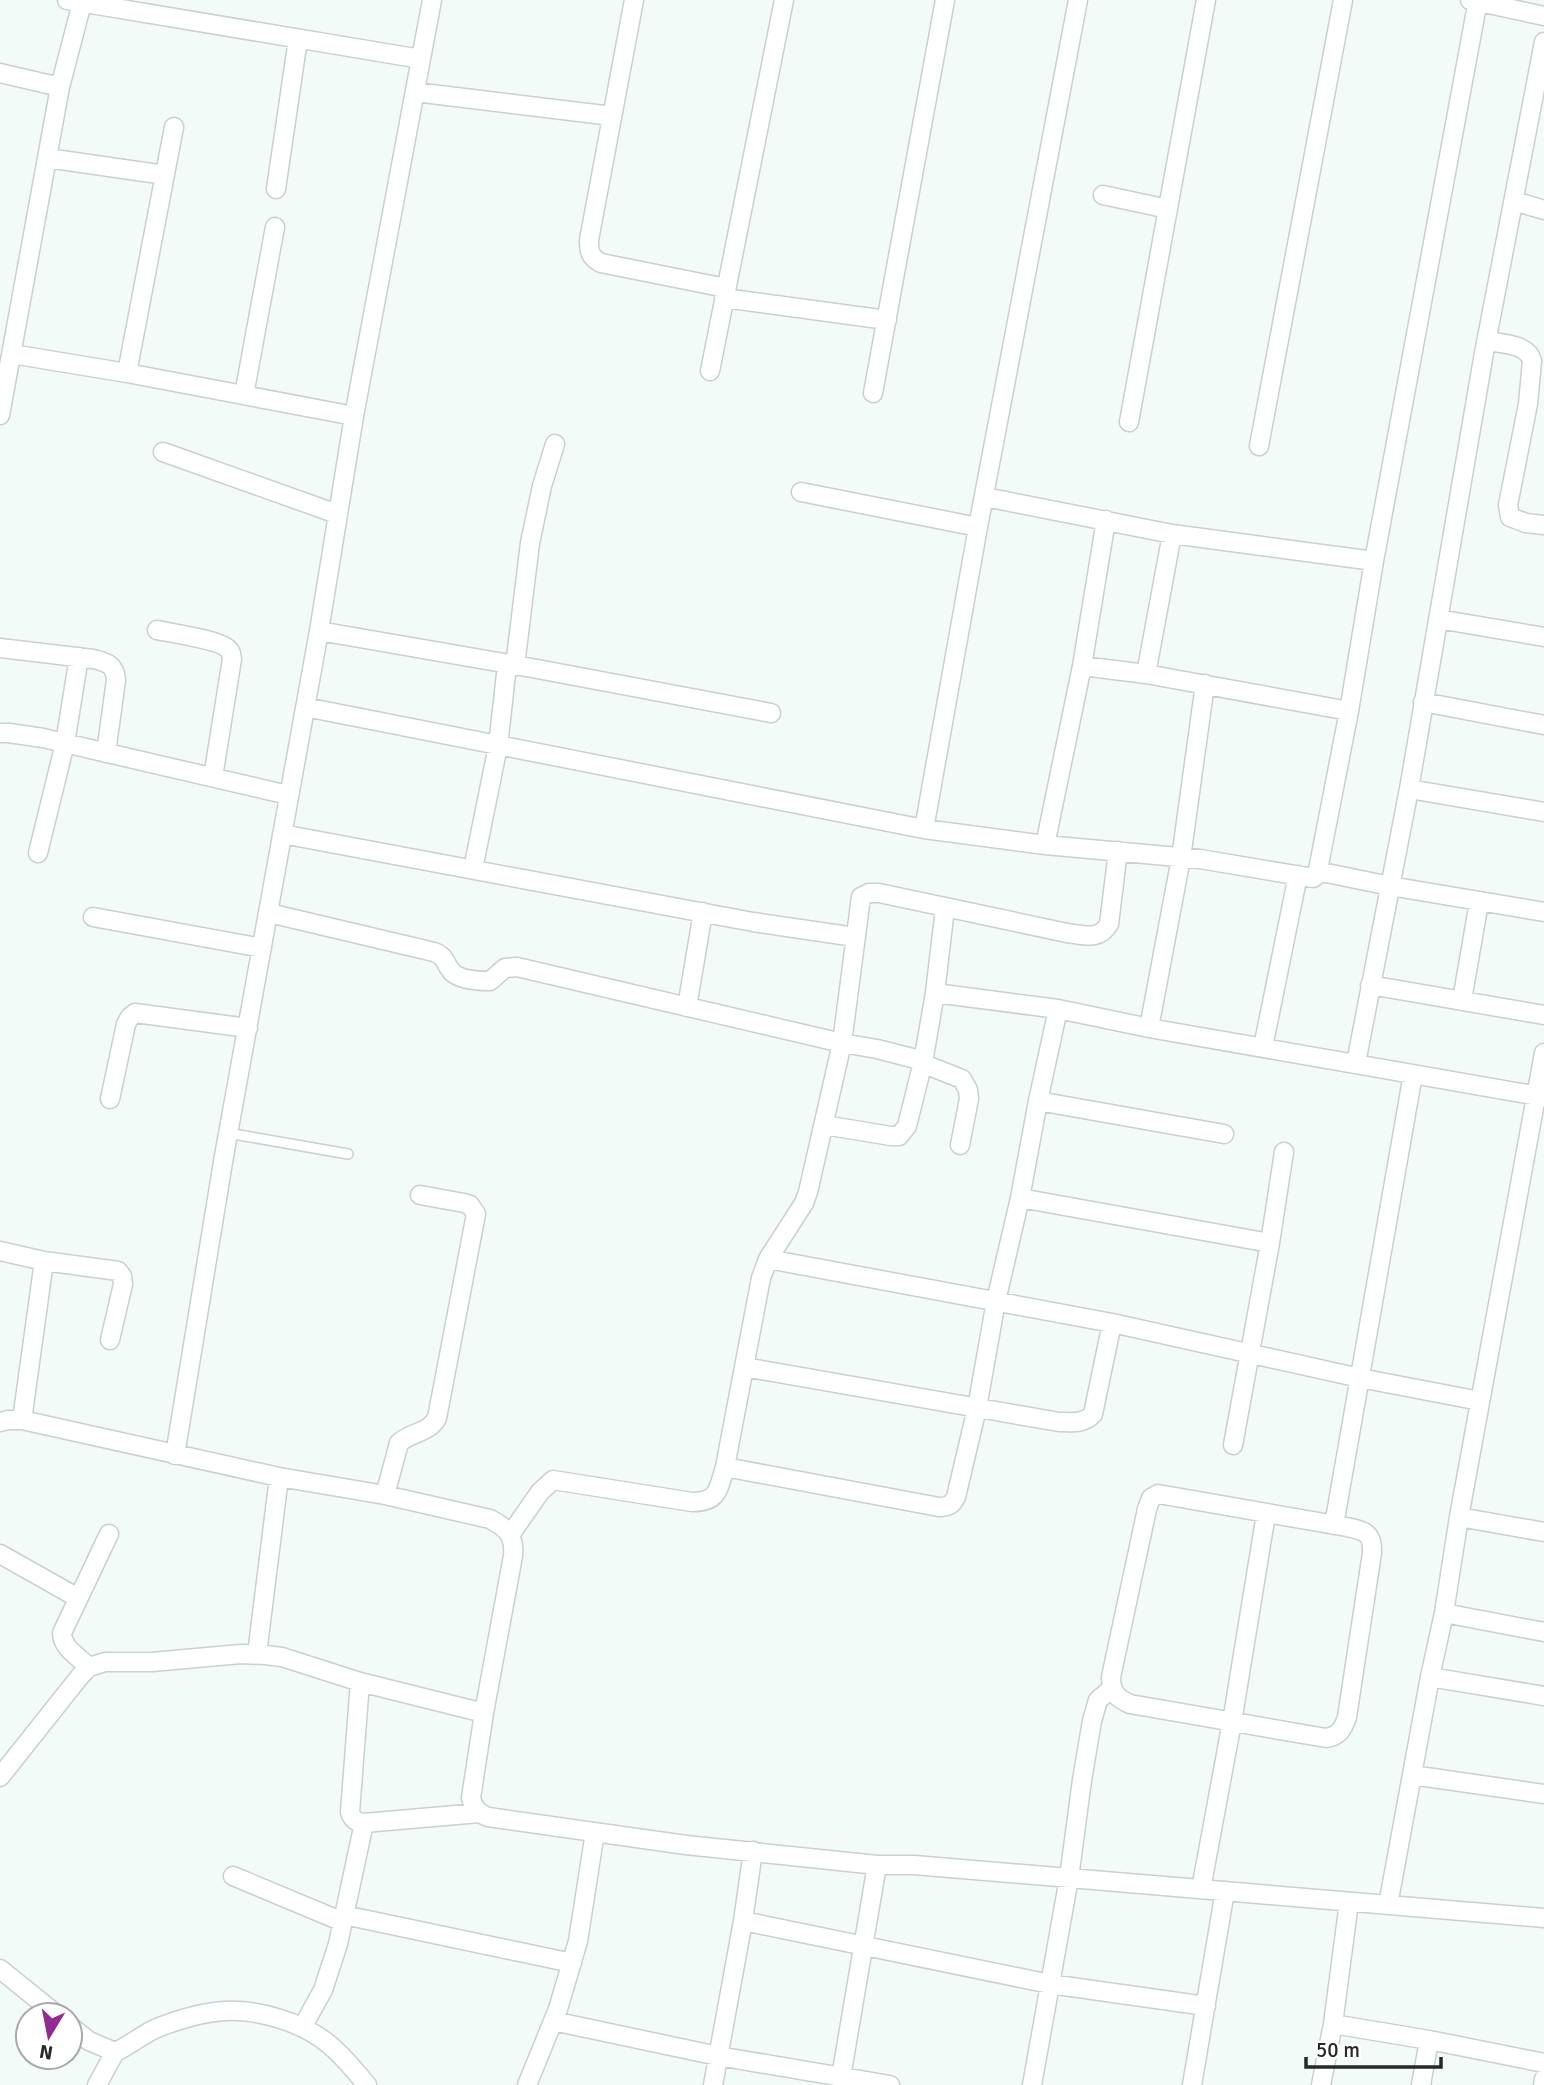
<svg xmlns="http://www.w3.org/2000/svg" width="1544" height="2085" font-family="Signika,sans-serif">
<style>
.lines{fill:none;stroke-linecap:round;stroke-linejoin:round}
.lane-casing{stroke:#c8d1cd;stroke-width:12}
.street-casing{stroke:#c8d1cd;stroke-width:21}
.lane{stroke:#fff;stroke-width:9}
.street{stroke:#fff;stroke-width:18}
</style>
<rect width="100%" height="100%" fill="#f2fbf7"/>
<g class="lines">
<defs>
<path id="lane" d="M228 1133 348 1154"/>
<path id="street" d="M67 0 421 59
M634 0 589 240C589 252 590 257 601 263L726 288
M1470 0 1544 16
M0 73 60 87
M415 92 612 116
M47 158 165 175
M276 189 298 39
M1103 195 1168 209
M1514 201 1544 210
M724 298 887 320
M1487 341C1503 344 1528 344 1532 361L1528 404 1508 505 1510 517 1526 523 1544 525
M12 354 127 373 354 416
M710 371 784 0
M127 373 174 127
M873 393 945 0
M244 395 275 227
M0 415 60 87 82 3
M1129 422 1206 0
M1259 446 1343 0
M163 452 337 514
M801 492 978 527
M985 497 1172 534 1374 561
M1438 619 1544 637
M157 630C171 633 220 640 228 649 232 652 231 655 232 659L213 777
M319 631 532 668 771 713
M0 648 93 659C107 662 115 665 116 680L106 753
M515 666 530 543 542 486 555 444
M1082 666 1146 674 1349 711
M1146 674 1172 534
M1423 702 1544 725
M305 707 924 829 1045 845 1200 859 1313 878 1317 875 1349 711 1374 561 1478 0
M0 733H9L43 738 288 795
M1409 789 1544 812
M924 829 978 527 1078 0
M282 834 753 922 855 937
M1045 845 1082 666 1106 520
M38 853 65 743 79 657
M473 869 498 746 507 665
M1317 871 1390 886 1544 912
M269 913 434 952C447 957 444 963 452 972 460 980 479 981 490 981L505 968 517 967 842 1043 877 1049 916 1059 929 1066 962 1079 968 1090 969 1099 960 1145
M93 917 262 948
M1370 985 1544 1015
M935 993 1058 1009 1149 1028 1544 1097
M1462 1000 1479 902
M687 1007 703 912
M1149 1028 1181 858 1205 684
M1263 1047 1298 875
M1356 1063 1409 789 1484 353 1544 42
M110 1099 126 1024 130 1017 135 1013 248 1028
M1038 1101 1224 1134
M824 1125 891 1136H899L907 1126 923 1062 935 993 945 908
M1020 1198 1270 1243
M0 1251 44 1261 118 1271 122 1276 123 1284 110 1340
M768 1259 1112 1323 1360 1378 1480 1401
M744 1367 1059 1422C1072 1422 1084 1424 1093 1414L1112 1323
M22 1420 44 1261
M0 1422 8 1420H22L279 1477 385 1495 490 1519C507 1528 515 1536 513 1556L484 1713 471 1798C474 1809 478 1813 488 1817L686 1845 877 1865H914L1544 1918
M1233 1445 1270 1243 1284 1152
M175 1455 224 1156 319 631 354 416 432 0
M725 1467 939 1507C948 1507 952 1505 956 1497L977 1408 996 1301 1020 1198 1038 1101 1058 1009
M1158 1494 1347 1527C1365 1531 1373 1533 1372 1553L1347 1717C1343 1729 1339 1736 1326 1738L1130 1704C1116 1698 1111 1692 1111 1677L1147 1509 1151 1498Z
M385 1495 399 1443C411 1432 429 1433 437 1418L476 1214 470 1205 464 1203 420 1195
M1459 1517 1544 1532
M1334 1525 1413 1074
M510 1535 540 1492 553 1480 692 1502C719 1502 718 1489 725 1467L761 1278 768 1259 804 1203 808 1192 842 1043 861 897 869 893H879L1067 933C1084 935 1099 941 1109 924L1118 851
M0 1554 78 1598
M1444 1613 1544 1632
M257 1654 279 1477
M89 1667C79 1657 62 1648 62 1633L109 1534
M1430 1677 1544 1696
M360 1682 350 1812C352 1819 356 1822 364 1823L479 1813
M1412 1775 1544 1794
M0 1777 81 1675 89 1667 105 1662H152L241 1654 265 1655 282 1657 360 1682 484 1713
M233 1876 343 1922
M1201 1889 1232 1722 1266 1514
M1388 1905 1430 1677 1444 1613 1459 1517 1544 1053
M344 1915 572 1963
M743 1921 1050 1984 1206 2006
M0 1969 57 2015
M553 2021 718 2056 890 2085
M1333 2024 1429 2040 1544 2063
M70 2026 89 2041 115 2052C132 2045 144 2032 162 2026 181 2019 205 2012 225 2011 257 2009 301 2022 326 2042 342 2054 354 2070 367 2085
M303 2026 323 1990 338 1944 364 1823
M841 2077 877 1865
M97 2085 115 2052
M527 2085 558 2009 578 1941 595 1832
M713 2085 743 1921 753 1851
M1032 2085 1069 1878 1082 1780 1092 1721 1098 1700 1111 1689
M1192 2085 1225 1891
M1321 2085 1333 2024 1349 1902
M1421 2085 1429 2040
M1543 2085 1544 2079"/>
</defs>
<use href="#lane" class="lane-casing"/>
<use href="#street" class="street-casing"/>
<use href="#lane" class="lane"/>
<use href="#street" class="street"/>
</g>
<g transform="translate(49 2036) rotate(190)"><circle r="33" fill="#ffffff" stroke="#a8a9a9" stroke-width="2"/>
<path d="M0-5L12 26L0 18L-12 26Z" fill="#8f2b91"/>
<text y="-10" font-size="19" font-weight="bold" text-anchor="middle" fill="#262928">N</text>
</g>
<path d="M1306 2057v10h135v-10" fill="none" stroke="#262928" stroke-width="3.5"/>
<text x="1316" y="2057" font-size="21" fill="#262928" stroke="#ffffff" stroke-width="5" paint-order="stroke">50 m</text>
</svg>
